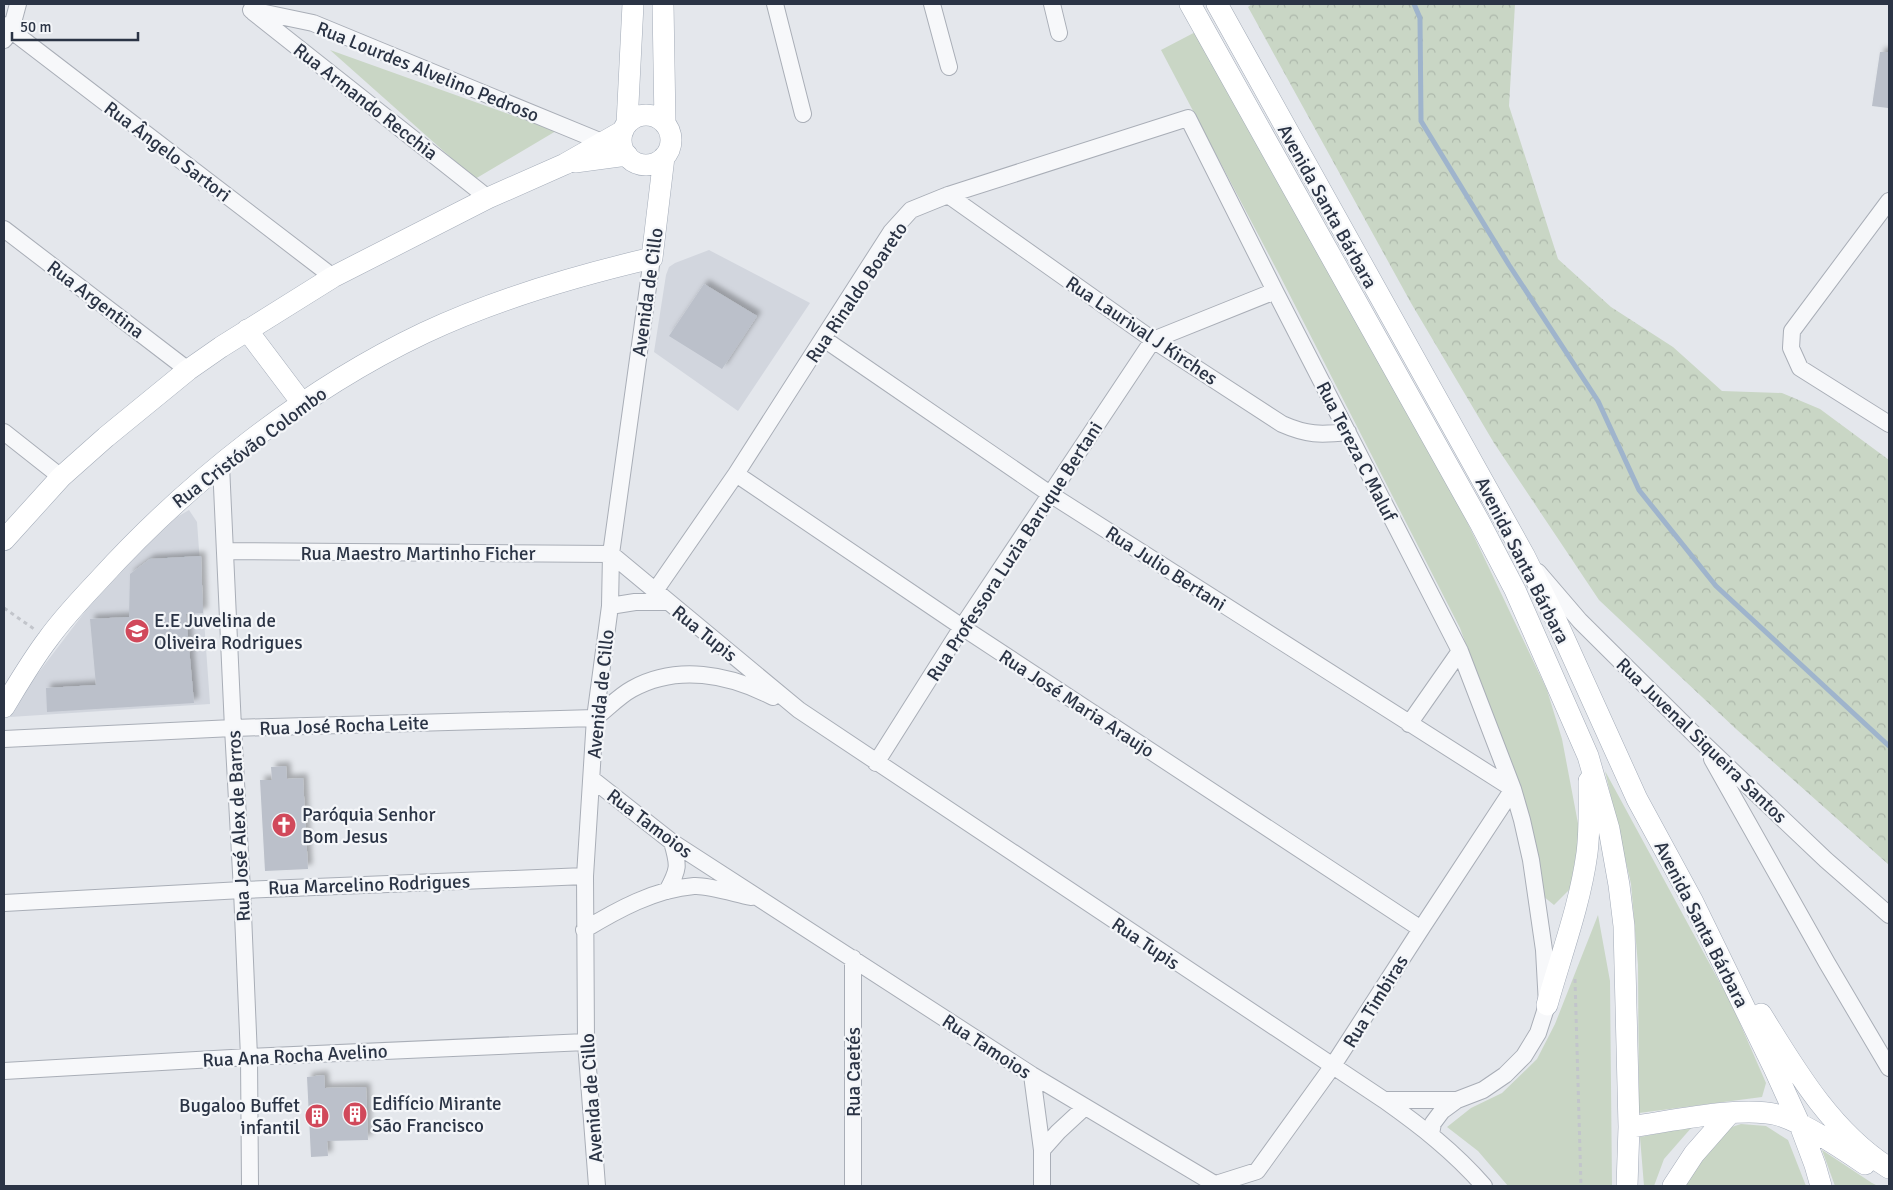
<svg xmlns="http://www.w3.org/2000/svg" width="1893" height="1190" font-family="Signika,sans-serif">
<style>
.built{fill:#d2d6de}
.green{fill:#c9d6c5}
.forest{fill:url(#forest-crowns)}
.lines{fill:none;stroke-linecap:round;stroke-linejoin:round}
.stream{stroke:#9fb4cc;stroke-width:5}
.building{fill:#bbc0ca;filter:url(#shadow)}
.minor-casing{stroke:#a9aeb7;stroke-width:18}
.major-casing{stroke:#a3abb8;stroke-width:22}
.path{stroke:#c2c5cb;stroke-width:3;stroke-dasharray:4 4;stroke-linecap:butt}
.minor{stroke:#f7f8fa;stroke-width:16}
.major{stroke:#fff;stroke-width:21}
.labels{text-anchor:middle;stroke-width:4.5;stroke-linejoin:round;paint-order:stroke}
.street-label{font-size:19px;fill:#2b3445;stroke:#f4f6f9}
.poi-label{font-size:19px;fill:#2b3445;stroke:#f4f6f9;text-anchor:start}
</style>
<defs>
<pattern id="forest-crowns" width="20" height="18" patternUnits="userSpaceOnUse" patternTransform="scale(1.25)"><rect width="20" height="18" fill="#c9d6c5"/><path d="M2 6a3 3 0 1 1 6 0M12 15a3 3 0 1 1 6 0" fill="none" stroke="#adb8ab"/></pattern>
<filter id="shadow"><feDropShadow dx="4.5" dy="-4.5" stdDeviation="2.5" flood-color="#0004"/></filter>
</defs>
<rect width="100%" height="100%" fill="#e4e7ec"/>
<path class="built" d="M709 250 810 303 738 411 654 352 666 275 669 267 675 263Z
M189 510 197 522 210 704 10 717 26 689 87 609 145 547 177 517Z"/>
<path class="green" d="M1205 27 1451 488 1547 690 1562 739 1580 834 1570 889 1554 905 1538 892 1520 791 1460 628 1279 274 1161 50Z
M330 50 556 131 475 179Z
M1605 771 1732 1005 1766 1083 1762 1097 1639 1113 1638 965 1631 884Z
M1598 915 1610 981 1612 1186H1508L1478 1151 1447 1127 1471 1108 1502 1093 1537 1059 1555 1024Z
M1741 1124 1766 1126 1788 1140 1806 1186H1680L1716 1132Z
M1692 1127 1664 1159 1654 1186H1644L1640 1137Z
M1822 1150 1872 1183 1878 1186H1835Z"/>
<path class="forest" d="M1252 4H1515L1509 106 1558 259 1611 307 1673 347 1722 391 1782 393 1820 409 1889 460V865L1736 729 1599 600 1494 443 1411 303 1248 7Z"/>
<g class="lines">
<path class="stream" d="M1414 4 1420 18 1421 121 1509 265 1598 401 1639 490 1716 586 1889 746"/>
</g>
<path class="building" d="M1880 52H1889L1888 108 1872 106Z
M704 284 757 316 722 369 669 336Z
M201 556 203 613 186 614 194 703 47 712 46 688 96 685 90 619 129 617 130 574 150 559Z
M286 766 287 779 303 778 308 869 265 871 260 780H272L271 767Z
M324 1075 325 1088 366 1087 368 1140 327 1141 328 1156 311 1157 307 1077Z"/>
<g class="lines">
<defs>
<path id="minor" d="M775 4 803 114
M932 4 949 67
M1052 4 1059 33
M251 10 313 23 602 142
M253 12 488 198
M4 25 333 277
M4 40 11 30 18 4
M948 195 1153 340 1282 424C1307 435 1320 435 1348 432
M1889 201 1792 331 1791 348 1800 368 1889 424
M4 229 188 370
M824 339 1050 494 1513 789
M4 432 61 477
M221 465 233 728 242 890 249 1057 250 1186
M736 474 962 627 1421 929
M226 551 611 554 799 710 1384 1100C1422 1127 1453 1151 1484 1186
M1538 572 1580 621 1704 744 1826 860 1889 915
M655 591 736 474 891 232 911 210 948 195 1188 118 1275 291 1460 651 1513 789 1522 820 1531 860 1544 950 1547 1005 1538 1033 1524 1056 1505 1075 1483 1090 1457 1100 1442 1111 1433 1123 1431 1134
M610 606 635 602H667
M1409 724 1460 651
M4 739 233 728 595 718C607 709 619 696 632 689 677 664 729 674 773 697
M1712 759 1827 963 1889 1068
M876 763 962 627 1153 340 1275 291
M592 779 672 842 1032 1075 1218 1186
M667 891C679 869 679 866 672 842
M4 903 242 890 585 876
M584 930C617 910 655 889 694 886 708 885 736 894 751 897
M4 1071 249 1057 586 1042
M1032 1075 1042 1150V1186
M1384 1100H1457
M1042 1150 1058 1132 1085 1107
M597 1186 586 1042 585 876 595 718 610 606 611 554 652 258
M853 1186V958
M1216 1186V1184L1257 1171 1332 1067 1421 929 1513 789"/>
<path id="major" d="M663 4 665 124
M1190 4 1480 523 1515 590 1588 756 1609 829 1619 885 1624 926 1629 1127 1627 1186
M1217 4 1524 555 1555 618 1637 799 1693 902 1774 1068 1800 1125 1815 1165 1821 1186
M621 140a25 25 0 1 1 50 0a25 25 0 1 1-50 0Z
M627 124 633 4
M575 162 627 155
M247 330 302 403
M4 540 61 477 106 437 188 370 221 347 333 277 488 198 565 164 623 131
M4 707C18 684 32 660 48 639 63 618 81 599 99 580 188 482 304 390 424 333 496 299 575 276 652 258L664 157
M1547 1005C1561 955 1580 905 1587 853 1590 829 1589 805 1589 781
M1761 1014C1796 1071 1832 1132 1889 1168
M1629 1127C1668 1122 1741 1105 1778 1115 1802 1122 1843 1149 1865 1164
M1673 1186 1694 1154 1730 1113"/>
</defs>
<use href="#minor" class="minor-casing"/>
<use href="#major" class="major-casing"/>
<path class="path" d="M4 608 34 629
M1575 979 1581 1186"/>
<use href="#minor" class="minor"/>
<use href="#major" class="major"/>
</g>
<defs>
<symbol id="school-disc" viewBox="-11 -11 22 22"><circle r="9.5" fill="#d1495b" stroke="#f4f6f9"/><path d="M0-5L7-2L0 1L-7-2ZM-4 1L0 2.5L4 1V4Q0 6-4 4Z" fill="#fff"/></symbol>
<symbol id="church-disc" viewBox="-11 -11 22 22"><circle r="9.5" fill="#d1495b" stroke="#f4f6f9"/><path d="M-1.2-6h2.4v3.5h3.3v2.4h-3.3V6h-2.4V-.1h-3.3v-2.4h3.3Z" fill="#fff"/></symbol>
<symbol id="building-disc" viewBox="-11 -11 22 22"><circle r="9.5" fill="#d1495b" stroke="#f4f6f9"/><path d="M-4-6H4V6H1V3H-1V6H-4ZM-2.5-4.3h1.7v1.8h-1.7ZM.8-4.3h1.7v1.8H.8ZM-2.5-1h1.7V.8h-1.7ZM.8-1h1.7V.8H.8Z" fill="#fff"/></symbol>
</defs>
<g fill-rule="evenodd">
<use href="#school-disc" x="123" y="617" width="28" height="28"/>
<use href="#church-disc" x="270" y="811" width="28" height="28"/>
<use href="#building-disc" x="341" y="1100" width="28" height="28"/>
<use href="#building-disc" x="303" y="1102" width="28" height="28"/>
</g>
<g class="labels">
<g class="street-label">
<text transform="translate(428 71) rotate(22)" y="7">Rua Lourdes Alvelino Pedroso</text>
<text transform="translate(366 101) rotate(38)" y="7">Rua Armando Recchia</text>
<text transform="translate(168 151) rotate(37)" y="7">Rua Ângelo Sartori</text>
<text transform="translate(1328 206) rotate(61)" y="7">Avenida Santa Bárbara</text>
<text transform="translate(647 292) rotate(-82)" y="7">Avenida de Cillo</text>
<text transform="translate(856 292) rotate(-56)" y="7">Rua Rinaldo Boareto</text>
<text transform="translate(96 299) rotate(37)" y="7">Rua Argentina</text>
<text transform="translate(1142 330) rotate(34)" y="7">Rua Laurival J Kirches</text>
<text transform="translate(249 447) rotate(-37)" y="7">Rua Cristóvão Colombo</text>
<text transform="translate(1357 451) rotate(63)" y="7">Rua Tereza C Maluf</text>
<text transform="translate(1014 551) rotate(-57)" y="7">Rua Professora Luzia Baruque Bertani</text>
<text x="418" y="560">Rua Maestro Martinho Ficher</text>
<text transform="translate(1523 560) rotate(63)" y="7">Avenida Santa Bárbara</text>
<text transform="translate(1166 568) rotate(33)" y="7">Rua Julio Bertani</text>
<text transform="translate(705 633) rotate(39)" y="7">Rua Tupis</text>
<text transform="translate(600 694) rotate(-84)" y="7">Avenida de Cillo</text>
<text transform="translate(1077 703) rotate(33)" y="7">Rua José Maria Araujo</text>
<text transform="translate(344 725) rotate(-2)" y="7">Rua José Rocha Leite</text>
<text transform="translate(1702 740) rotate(44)" y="7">Rua Juvenal Siqueira Santos</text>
<text transform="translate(650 823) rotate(37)" y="7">Rua Tamoios</text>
<text transform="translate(238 826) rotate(-93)" y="7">Rua José Alex de Barros</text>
<text transform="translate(369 884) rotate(-2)" y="7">Rua Marcelino Rodrigues</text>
<text transform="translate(1702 924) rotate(63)" y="7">Avenida Santa Bárbara</text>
<text transform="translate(1146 943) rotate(34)" y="7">Rua Tupis</text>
<text transform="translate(1375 1001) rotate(-58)" y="7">Rua Timbiras</text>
<text transform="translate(987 1046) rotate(33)" y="7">Rua Tamoios</text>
<text transform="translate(295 1055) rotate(-3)" y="7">Rua Ana Rocha Avelino</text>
<text transform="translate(853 1072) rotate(-90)" y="7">Rua Caetés</text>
<text transform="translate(591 1098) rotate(-94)" y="7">Avenida de Cillo</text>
</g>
<g class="poi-label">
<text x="154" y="627">E.E Juvelina de<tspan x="154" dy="22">Oliveira Rodrigues</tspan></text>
<text x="302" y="821">Paróquia Senhor<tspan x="302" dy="22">Bom Jesus</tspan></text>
<text x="372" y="1110">Edifício Mirante<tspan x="372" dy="22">São Francisco</tspan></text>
<text x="300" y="1112" text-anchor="end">Bugaloo Buffet<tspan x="300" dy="22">infantil</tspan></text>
</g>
</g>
<rect width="1893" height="1190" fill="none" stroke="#2b3445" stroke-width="10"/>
<path d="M12 32v8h126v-8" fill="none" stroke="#2b3445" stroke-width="2.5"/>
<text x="20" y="32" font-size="15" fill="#2b3445" stroke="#f4f6f9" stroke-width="4" paint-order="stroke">50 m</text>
</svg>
